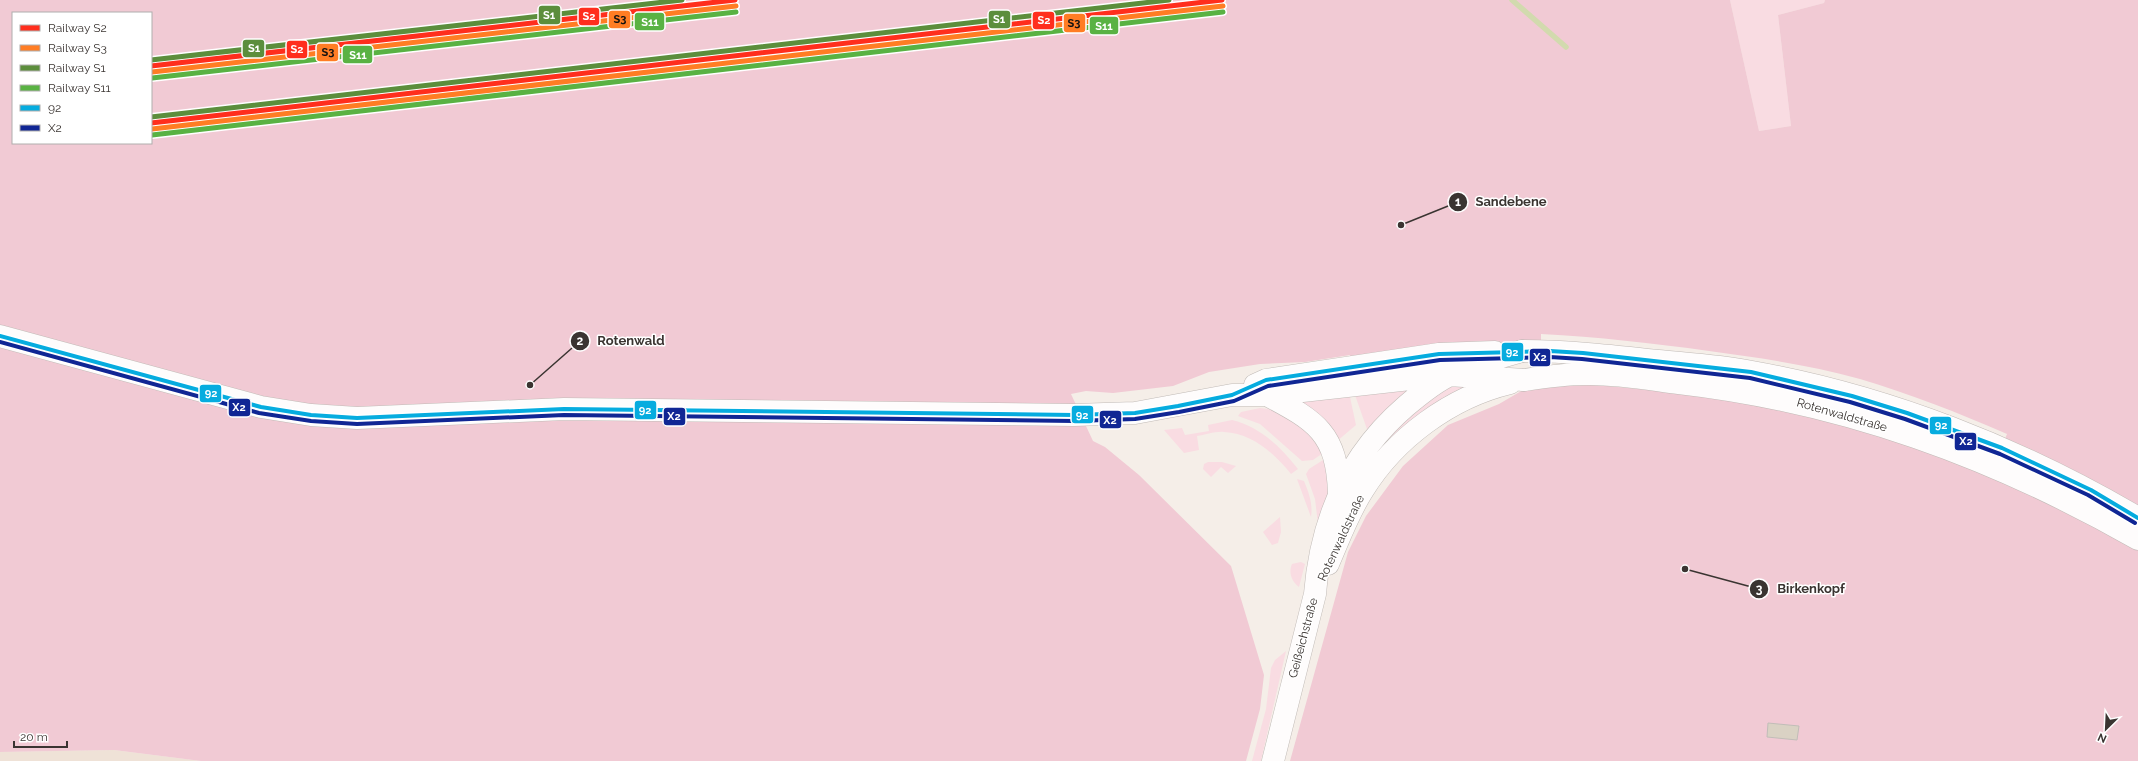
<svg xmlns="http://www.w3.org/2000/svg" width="2138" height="761" font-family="Raleway,sans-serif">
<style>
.built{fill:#efe2d7}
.green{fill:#f9dce2}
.forest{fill:#f1cad4;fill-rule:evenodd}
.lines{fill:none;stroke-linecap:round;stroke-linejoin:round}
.stream{stroke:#d2daae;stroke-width:5.5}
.building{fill:#dad2c4;stroke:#c1bdb8}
.secondary-casing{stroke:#c1bbb7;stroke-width:23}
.trunk-casing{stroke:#c1bbb7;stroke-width:23}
.secondary{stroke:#fefcfc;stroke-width:22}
.trunk{stroke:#fefcfc;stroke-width:22}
.bus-1-casing{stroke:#fff;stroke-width:7}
.bus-2-casing{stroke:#fff;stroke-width:7}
.bus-1{stroke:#06acdf;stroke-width:4}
.bus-2{stroke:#102694;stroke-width:4}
.rail-1-casing{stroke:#fff;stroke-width:8}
.rail-2-casing{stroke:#fff;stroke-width:8}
.rail-3-casing{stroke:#fff;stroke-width:8}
.rail-4-casing{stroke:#fff;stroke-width:8}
.rail-1{stroke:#ff2e1d;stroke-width:5}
.rail-2{stroke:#ff7d24;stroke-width:5}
.rail-3{stroke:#5c8e3c;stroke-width:5}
.rail-4{stroke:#59b243;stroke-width:5}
.labels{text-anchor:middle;stroke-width:3;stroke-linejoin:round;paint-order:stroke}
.street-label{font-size:12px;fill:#3a3431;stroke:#fff}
.leader{fill:none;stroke:#3a3431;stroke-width:1.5}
.callout-dot{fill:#3a3431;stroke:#fff;stroke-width:1.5}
.mark-label{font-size:12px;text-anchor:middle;font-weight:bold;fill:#fff}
.callout-label{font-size:13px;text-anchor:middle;font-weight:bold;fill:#3a3431;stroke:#fff;stroke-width:3;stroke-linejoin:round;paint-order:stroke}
.line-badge{stroke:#fff;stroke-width:1.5}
.badge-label{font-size:11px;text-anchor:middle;font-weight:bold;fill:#fff}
.pale-badge-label{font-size:11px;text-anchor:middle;font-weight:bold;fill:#111}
</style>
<rect width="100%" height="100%" fill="#f5eee8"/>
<path class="built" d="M114 750 201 761H0V752Z"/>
<path class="green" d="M1730 0H1825L1824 3 1778 15 1791 126 1759 131Z
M1470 384 1380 451 1376 445 1448 386Z
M1411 387 1368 432 1355 395Z
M1345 395 1350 397 1356 425 1336 442 1296 403Z
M1260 408C1297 412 1303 424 1326 451L1313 460 1302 461 1260 424 1238 416 1241 412Z
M1232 420C1260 427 1280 446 1298 469L1291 474C1275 454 1252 433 1224 432 1216 431 1205 435 1197 436L1199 450 1184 453 1164 430 1182 428 1185 435 1209 431 1208 425Z
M1323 460H1326L1330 497 1318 524 1315 499 1306 474 1309 469Z
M1208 462H1222L1236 466 1228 473 1221 467 1211 477 1203 469 1204 464Z
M1297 479 1304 481C1309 493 1313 504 1311 517Z
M1280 517 1281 532 1278 543 1272 545 1263 532Z
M1301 562 1305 564 1299 587C1292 582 1288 573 1292 564Z
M1286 651 1261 761H1252L1266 709 1271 668 1275 660Z"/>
<path class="forest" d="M0 0H1730L1759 131 1791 126 1778 15 1824 3 1825 0H2138V507L2005 439 2007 434C1959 413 1910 394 1860 379 1811 365 1760 358 1709 351 1652 343 1598 337 1541 334V340L1470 345 1351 361 1350 355 1305 362 1260 364 1209 372 1173 386 1113 393 1086 391 1071 394 1093 441 1105 447 1139 475 1231 566 1264 675 1260 709 1246 761H201L114 750 0 752ZM13 13H151V143H13Z
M1597 385 1732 398 1843 424 1962 464 2034 496 2138 550V761H1290L1348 552 1366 516 1403 466 1448 425 1499 404 1523 390 1548 386Z"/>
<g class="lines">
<path class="stream" d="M1512 0 1566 47"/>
</g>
<path class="building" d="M1768 723 1799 726 1797 740 1767 737Z"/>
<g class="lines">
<defs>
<path id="secondary" d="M0 336 261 407 311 415 357 418 564 409 1074 415 1135 413 1232 395H1267L1428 377 1449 375 1524 380
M1255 385 1266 380 1439 354 1495 352
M1267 395C1316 421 1337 433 1339 493
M1328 564C1339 539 1348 513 1363 490 1395 438 1451 397 1510 383
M1273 761 1315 594C1321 519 1348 456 1406 406 1419 395 1435 382 1450 375 1473 364 1498 358 1522 351"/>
<path id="trunk" d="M1522 351C1568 351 1613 356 1658 361 1689 364 1721 366 1752 372 1887 396 2019 448 2138 518
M1524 380C1544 377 1565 374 1585 374 1616 373 1648 379 1679 383 1844 402 1994 457 2138 539"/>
</defs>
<use href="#secondary" class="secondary-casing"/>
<use href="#trunk" class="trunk-casing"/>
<use href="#secondary" class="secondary"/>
<use href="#trunk" class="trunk"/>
<defs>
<path id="bus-1" d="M0 336 261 407 311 415 357 418 564 409 1074 415 1135 413 1178 406 1232 395 1266 380 1439 354 1550 351 1583 353 1751 372 1852 396 1907 413 2002 448 2091 490 2138 518"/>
<path id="bus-2" d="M0 342 259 413 311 421 357 424 564 415 1074 421 1135 419 1179 412 1234 401 1268 386 1440 360 1550 357 1582 359 1750 378 1850 402 1905 419 2000 454 2088 495 2135 523"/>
</defs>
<use href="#bus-1" class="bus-1-casing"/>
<use href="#bus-2" class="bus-2-casing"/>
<use href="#bus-1" class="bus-1"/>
<use href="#bus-2" class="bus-2"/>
<defs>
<path id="rail-1" d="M151 66 735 0
M151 123 1222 0"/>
<path id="rail-2" d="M152 72 736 6
M152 129 1223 6"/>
<path id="rail-3" d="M151 60 682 0
M151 117 1169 0"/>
<path id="rail-4" d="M152 78 736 12
M152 135 1223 12"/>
</defs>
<use href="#rail-1" class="rail-1-casing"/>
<use href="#rail-2" class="rail-2-casing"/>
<use href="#rail-3" class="rail-3-casing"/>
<use href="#rail-4" class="rail-4-casing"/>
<use href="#rail-1" class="rail-1"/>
<use href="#rail-2" class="rail-2"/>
<use href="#rail-3" class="rail-3"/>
<use href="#rail-4" class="rail-4"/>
</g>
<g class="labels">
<g class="street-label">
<text transform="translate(1842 415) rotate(16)" y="4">Rotenwaldstraße</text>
<text transform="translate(1341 538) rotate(-65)" y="4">Rotenwaldstraße</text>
<text transform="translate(1303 638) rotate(-75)" y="4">Geißeichstraße</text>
</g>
</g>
<path class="leader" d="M1401 225L1458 202M530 385L580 341M1685 569L1759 589"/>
<g class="callout-dot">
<circle cx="1401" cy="225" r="4"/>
<circle cx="530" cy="385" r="4"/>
<circle cx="1685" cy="569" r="4"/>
<circle cx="1458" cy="202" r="10"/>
<circle cx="580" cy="341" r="10"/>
<circle cx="1759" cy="589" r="10"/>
</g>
<g class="mark-label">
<text x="1458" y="206">1</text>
<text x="580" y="345">2</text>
<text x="1759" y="593">3</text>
</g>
<g class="callout-label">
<text x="1511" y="206">Sandebene</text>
<text x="631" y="345">Rotenwald</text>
<text x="1811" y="593">Birkenkopf</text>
</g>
<g class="line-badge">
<rect x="538" y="5" width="23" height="20" rx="4" fill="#5c8e3c"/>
<rect x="578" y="7" width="22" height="19" rx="4" fill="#ff2e1d"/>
<rect x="608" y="10" width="23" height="19" rx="4" fill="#ff7d24"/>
<rect x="988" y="10" width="23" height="19" rx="4" fill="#5c8e3c"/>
<rect x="1032" y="11" width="23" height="19" rx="4" fill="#ff2e1d"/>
<rect x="634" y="12" width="31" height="19" rx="4" fill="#59b243"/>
<rect x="1063" y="13" width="23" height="20" rx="4" fill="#ff7d24"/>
<rect x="1089" y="16" width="30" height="19" rx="4" fill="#59b243"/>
<rect x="242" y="39" width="23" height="19" rx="4" fill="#5c8e3c"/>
<rect x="286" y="40" width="22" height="19" rx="4" fill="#ff2e1d"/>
<rect x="316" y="43" width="23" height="19" rx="4" fill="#ff7d24"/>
<rect x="342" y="45" width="31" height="19" rx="4" fill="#59b243"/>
<rect x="1501" y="342" width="23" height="20" rx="4" fill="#06acdf"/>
<rect x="1529" y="348" width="22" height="19" rx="4" fill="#102694"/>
<rect x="199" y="384" width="23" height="19" rx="4" fill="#06acdf"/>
<rect x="228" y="398" width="23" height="19" rx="4" fill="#102694"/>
<rect x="634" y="400" width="23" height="20" rx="4" fill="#06acdf"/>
<rect x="1071" y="405" width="23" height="19" rx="4" fill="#06acdf"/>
<rect x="663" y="407" width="23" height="19" rx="4" fill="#102694"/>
<rect x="1099" y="410" width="23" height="19" rx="4" fill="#102694"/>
<rect x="1929" y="416" width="23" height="19" rx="4" fill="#06acdf"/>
<rect x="1954" y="432" width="23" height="19" rx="4" fill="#102694"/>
</g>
<g class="badge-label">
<text x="549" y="19">S1</text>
<text x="589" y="20">S2</text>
<text x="999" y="23">S1</text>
<text x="1044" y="24">S2</text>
<text x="650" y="26">S11</text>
<text x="1104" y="30">S11</text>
<text x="254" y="52">S1</text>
<text x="297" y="53">S2</text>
<text x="358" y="59">S11</text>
<text x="1512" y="356">92</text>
<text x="1540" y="361">X2</text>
<text x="211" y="397">92</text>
<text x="239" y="411">X2</text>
<text x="645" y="414">92</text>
<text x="1082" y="419">92</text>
<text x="674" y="420">X2</text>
<text x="1110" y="424">X2</text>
<text x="1941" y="429">92</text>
<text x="1966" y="445">X2</text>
</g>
<g class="pale-badge-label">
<text x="620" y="23">S3</text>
<text x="1074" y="27">S3</text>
<text x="328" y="56">S3</text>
</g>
<rect x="12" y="12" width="140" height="132" fill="#ffffff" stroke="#b0aead"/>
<rect x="20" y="25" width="20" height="6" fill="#ff2e1d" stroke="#b0aead"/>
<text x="48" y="32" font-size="12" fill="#3a3431">Railway S2</text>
<rect x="20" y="45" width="20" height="6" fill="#ff7d24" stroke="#b0aead"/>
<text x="48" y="52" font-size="12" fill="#3a3431">Railway S3</text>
<rect x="20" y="65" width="20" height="6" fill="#5c8e3c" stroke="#b0aead"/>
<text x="48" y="72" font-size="12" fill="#3a3431">Railway S1</text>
<rect x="20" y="85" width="20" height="6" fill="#59b243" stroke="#b0aead"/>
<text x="48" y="92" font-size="12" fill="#3a3431">Railway S11</text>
<rect x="20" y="105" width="20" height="6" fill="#06acdf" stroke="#b0aead"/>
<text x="48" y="112" font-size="12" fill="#3a3431">92</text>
<rect x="20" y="125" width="20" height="6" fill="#102694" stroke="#b0aead"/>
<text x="48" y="132" font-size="12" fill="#3a3431">X2</text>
<g transform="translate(2106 729) rotate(204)" stroke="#ffffff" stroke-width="3" paint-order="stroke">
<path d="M0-3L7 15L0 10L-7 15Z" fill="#3a3431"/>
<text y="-6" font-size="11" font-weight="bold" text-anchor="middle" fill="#3a3431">N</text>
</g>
<path d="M14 741v6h53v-6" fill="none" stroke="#3a3431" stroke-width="2"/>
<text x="20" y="741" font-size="12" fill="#3a3431" stroke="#ffffff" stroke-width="3" paint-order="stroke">20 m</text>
</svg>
